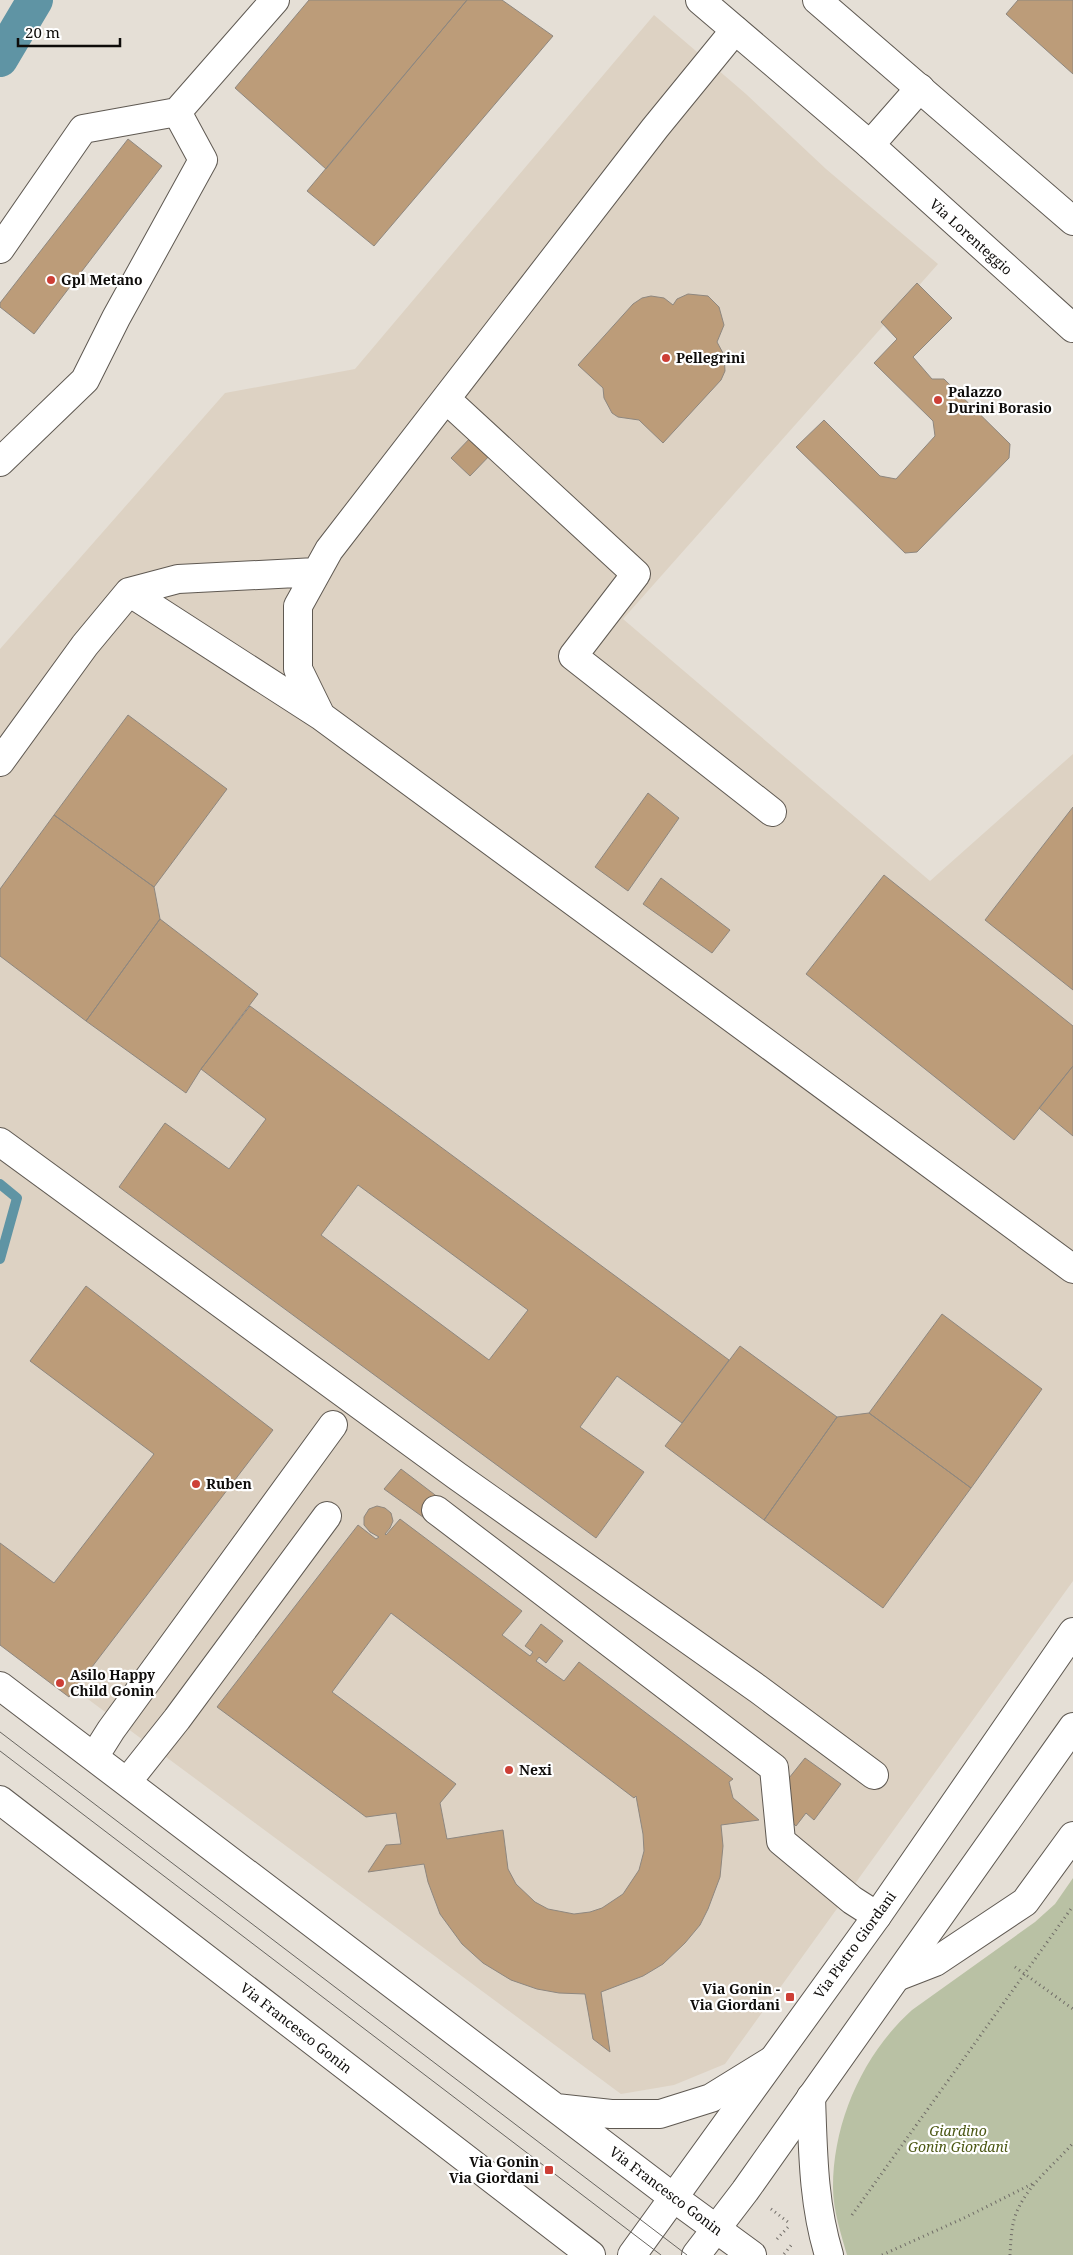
<svg xmlns="http://www.w3.org/2000/svg" width="1073" height="2255" font-family="'Noto Serif',serif">
<style>
.built{fill:#ddd2c3}
.green{fill:#b9c1a4}
.lines{fill:none;stroke-linecap:round;stroke-linejoin:round}
.stream{stroke:#5f94a4;stroke-width:10}
.canal{stroke:#5f94a4;stroke-width:36}
.building{fill:#bc9c79;stroke:#8e877f;fill-rule:evenodd}
.minor-casing{stroke:#5f5952;stroke-width:30}
.major-casing{stroke:#5f5952;stroke-width:30}
.path{stroke:#6f6b66;stroke-width:3;stroke-dasharray:1 4;stroke-linecap:butt}
.minor{stroke:#fff;stroke-width:28}
.major{stroke:#fff;stroke-width:28}
.tram{stroke:#696661;stroke-width:1}
.poi-dot{fill:#cd3f36;stroke:#fff;stroke-width:2}
.labels{text-anchor:middle;stroke-width:4.5;stroke-linejoin:round;paint-order:stroke}
.street-label{font-size:14px;fill:#0e0c0a;stroke:#fff}
.poi-label{font-size:14px;font-weight:bold;fill:#0e0c0a;stroke:#fff;text-anchor:start}
.park-label{font-size:14px;font-style:italic;fill:#4c5814;stroke:#fff}
</style>
<rect width="100%" height="100%" fill="#e5dfd6"/>
<path class="built" d="M654 15 746 94 826 169 938 264 623 619 930 881 1073 754V1581L725 2064 674 2085 621 2094 0 1634V649L225 393 355 369Z"/>
<path class="green" d="M1073 1878V2255H847C841 2234 833 2210 833 2187 833 2122 863 2054 912 2010L1035 1922 1055 1904Z"/>
<g class="lines">
<path class="stream" d="M0 1184 17 1198 0 1259"/>
<path class="canal" d="M0 59 35 0"/>
</g>
<path class="building" d="M309 0H467L326 169 235 88Z
M467 0H502L553 36 374 246 307 191Z
M1018 0H1073V74L1006 14Z
M128 139 162 166 34 334 0 307V303Z
M917 283 952 318 913 357 932 379H944L1010 444 1009 458 917 552 905 553 796 447 824 420 880 476 896 479 935 436 933 421 874 363 897 339 881 322Z
M688 294 708 296 719 307 724 325 717 342 724 355 725 371 721 380 663 443 639 420 618 417 612 413 604 398 603 388 578 365 633 304 642 298 651 296 664 298 673 305 677 299Z
M474 434 493 452 470 476 451 458Z
M128 715 227 789 154 887 54 815Z
M648 793 679 818 628 891 595 867Z
M1073 807V990L985 920Z
M54 815 154 887 160 919 86 1021 0 956V889Z
M884 875 1073 1026V1066L1014 1140 806 974Z
M661 878 730 930 712 953 643 904Z
M160 919 258 994 201 1069 186 1093 86 1021Z
M250 1006 729 1360 682 1423 617 1376 580 1427 644 1472 596 1538 119 1187 165 1123 229 1169 266 1119 201 1069ZM358 1185 528 1310 489 1360 321 1235Z
M1073 1066V1136L1039 1108Z
M86 1286 273 1430 69 1697 0 1645V1543L54 1583 154 1454 30 1361Z
M942 1314 1042 1389 971 1488 869 1413Z
M740 1346 837 1417 764 1520 665 1446Z
M869 1413 971 1488 883 1608 764 1520 837 1417Z
M401 1469 443 1501 427 1520 384 1489Z
M377 1506 385 1508 391 1513 393 1521 390 1528 385 1534 386 1535 400 1519 522 1611 502 1635 530 1656 533 1652 525 1646 541 1624 563 1641 546 1663 539 1657 536 1661 564 1681 579 1662 733 1779 729 1782 733 1798 759 1820 721 1825 723 1846 720 1877 708 1909 700 1925 685 1943 663 1964 643 1976 601 1992 610 2052 593 2039 585 1994 559 1993 537 1989 511 1980 483 1963 462 1944 440 1914 428 1882 424 1864 368 1872 386 1845 401 1844 396 1813 366 1817 217 1707 358 1525 376 1539 379 1537 370 1532 364 1525V1517L369 1509ZM391 1613 634 1798 636 1796 643 1834 644 1851 639 1870 623 1894 602 1908 590 1912 574 1914 548 1909 535 1902 516 1884 508 1869 503 1830 447 1839 440 1803 456 1784 332 1692Z
M805 1758 841 1784 814 1820 806 1813 796 1826 791 1821 785 1783Z"/>
<g class="lines">
<defs>
<path id="minor" d="M735 30 655 128 329 550 298 606V669L321 716C573 899 822 1085 1073 1269
M870 145 920 88
M0 249 83 129 177 112 275 0
M446 399 636 574 573 656 772 812
M0 462 85 380 116 318 203 160 177 112
M129 592 321 716
M0 762 85 645 129 592 178 579 316 572
M0 1142 457 1476 758 1689 874 1775
M436 1510 774 1768 781 1841 852 1900 877 1916
M0 1686 674 2198 752 2255
M94 1757 111 1730 333 1425
M127 1782 177 1719 327 1516
M0 1800 591 2255
M899 1976 935 1962 1025 1902 1073 1836
M811 2097C813 2151 813 2203 829 2255
M556 2108 611 2114H660L711 2098 771 2061"/>
<path id="major" d="M700 0 870 145 1073 328
M817 0 1073 221
M632 2255 877 1916 1073 1632
M696 2255 745 2191 1073 1727"/>
</defs>
<use href="#minor" class="minor-casing"/>
<use href="#major" class="major-casing"/>
<path class="path" d="M1015 1967 1073 2009
M771 2209 788 2222
M852 2215 1073 1906
M777 2239 790 2225
M784 2254 793 2243
M882 2255 964 2218 1034 2183
M1010 2255C1011 2240 1011 2223 1018 2209 1030 2183 1054 2165 1073 2143"/>
<use href="#minor" class="minor"/>
<use href="#major" class="major"/>
<path class="tram" d="M0 1732 687 2255
M0 1751 661 2255"/>
</g>
<g class="poi-dot">
<circle cx="51" cy="280" r="5"/>
<circle cx="666" cy="358" r="5"/>
<circle cx="938" cy="400" r="5"/>
<circle cx="196" cy="1484" r="5"/>
<circle cx="60" cy="1683" r="5"/>
<circle cx="509" cy="1770" r="5"/>
<rect x="785" y="1992" width="10" height="10" rx="2.5"/>
<rect x="544" y="2165" width="10" height="10" rx="2.5"/>
</g>
<g class="labels">
<g class="street-label">
<text transform="translate(971 237) rotate(42)" y="5">Via Lorenteggio</text>
<text transform="translate(855 1945) rotate(-54)" y="5">Via Pietro Giordani</text>
<text transform="translate(296 2028) rotate(38)" y="5">Via Francesco Gonin</text>
<text transform="translate(666 2191) rotate(37)" y="5">Via Francesco Gonin</text>
</g>
<g class="poi-label">
<text x="61" y="285">Gpl Metano</text>
<text x="676" y="363">Pellegrini</text>
<text x="948" y="397">Palazzo<tspan x="948" dy="16">Durini Borasio</tspan></text>
<text x="206" y="1489">Ruben</text>
<text x="70" y="1680">Asilo Happy<tspan x="70" dy="16">Child Gonin</tspan></text>
<text x="519" y="1775">Nexi</text>
<text x="780" y="1994" text-anchor="end">Via Gonin -<tspan x="780" dy="16">Via Giordani</tspan></text>
<text x="539" y="2167" text-anchor="end">Via Gonin<tspan x="539" dy="16">Via Giordani</tspan></text>
</g>
<g class="park-label">
<text x="958" y="2136">Giardino<tspan x="958" dy="16">Gonin Giordani</tspan></text>
</g>
</g>
<path d="M18 38v8h102v-8" fill="none" stroke="#0e0c0a" stroke-width="2.5"/>
<text x="25" y="38" font-size="15" fill="#0e0c0a" stroke="#ffffff" stroke-width="4" paint-order="stroke">20 m</text>
</svg>
